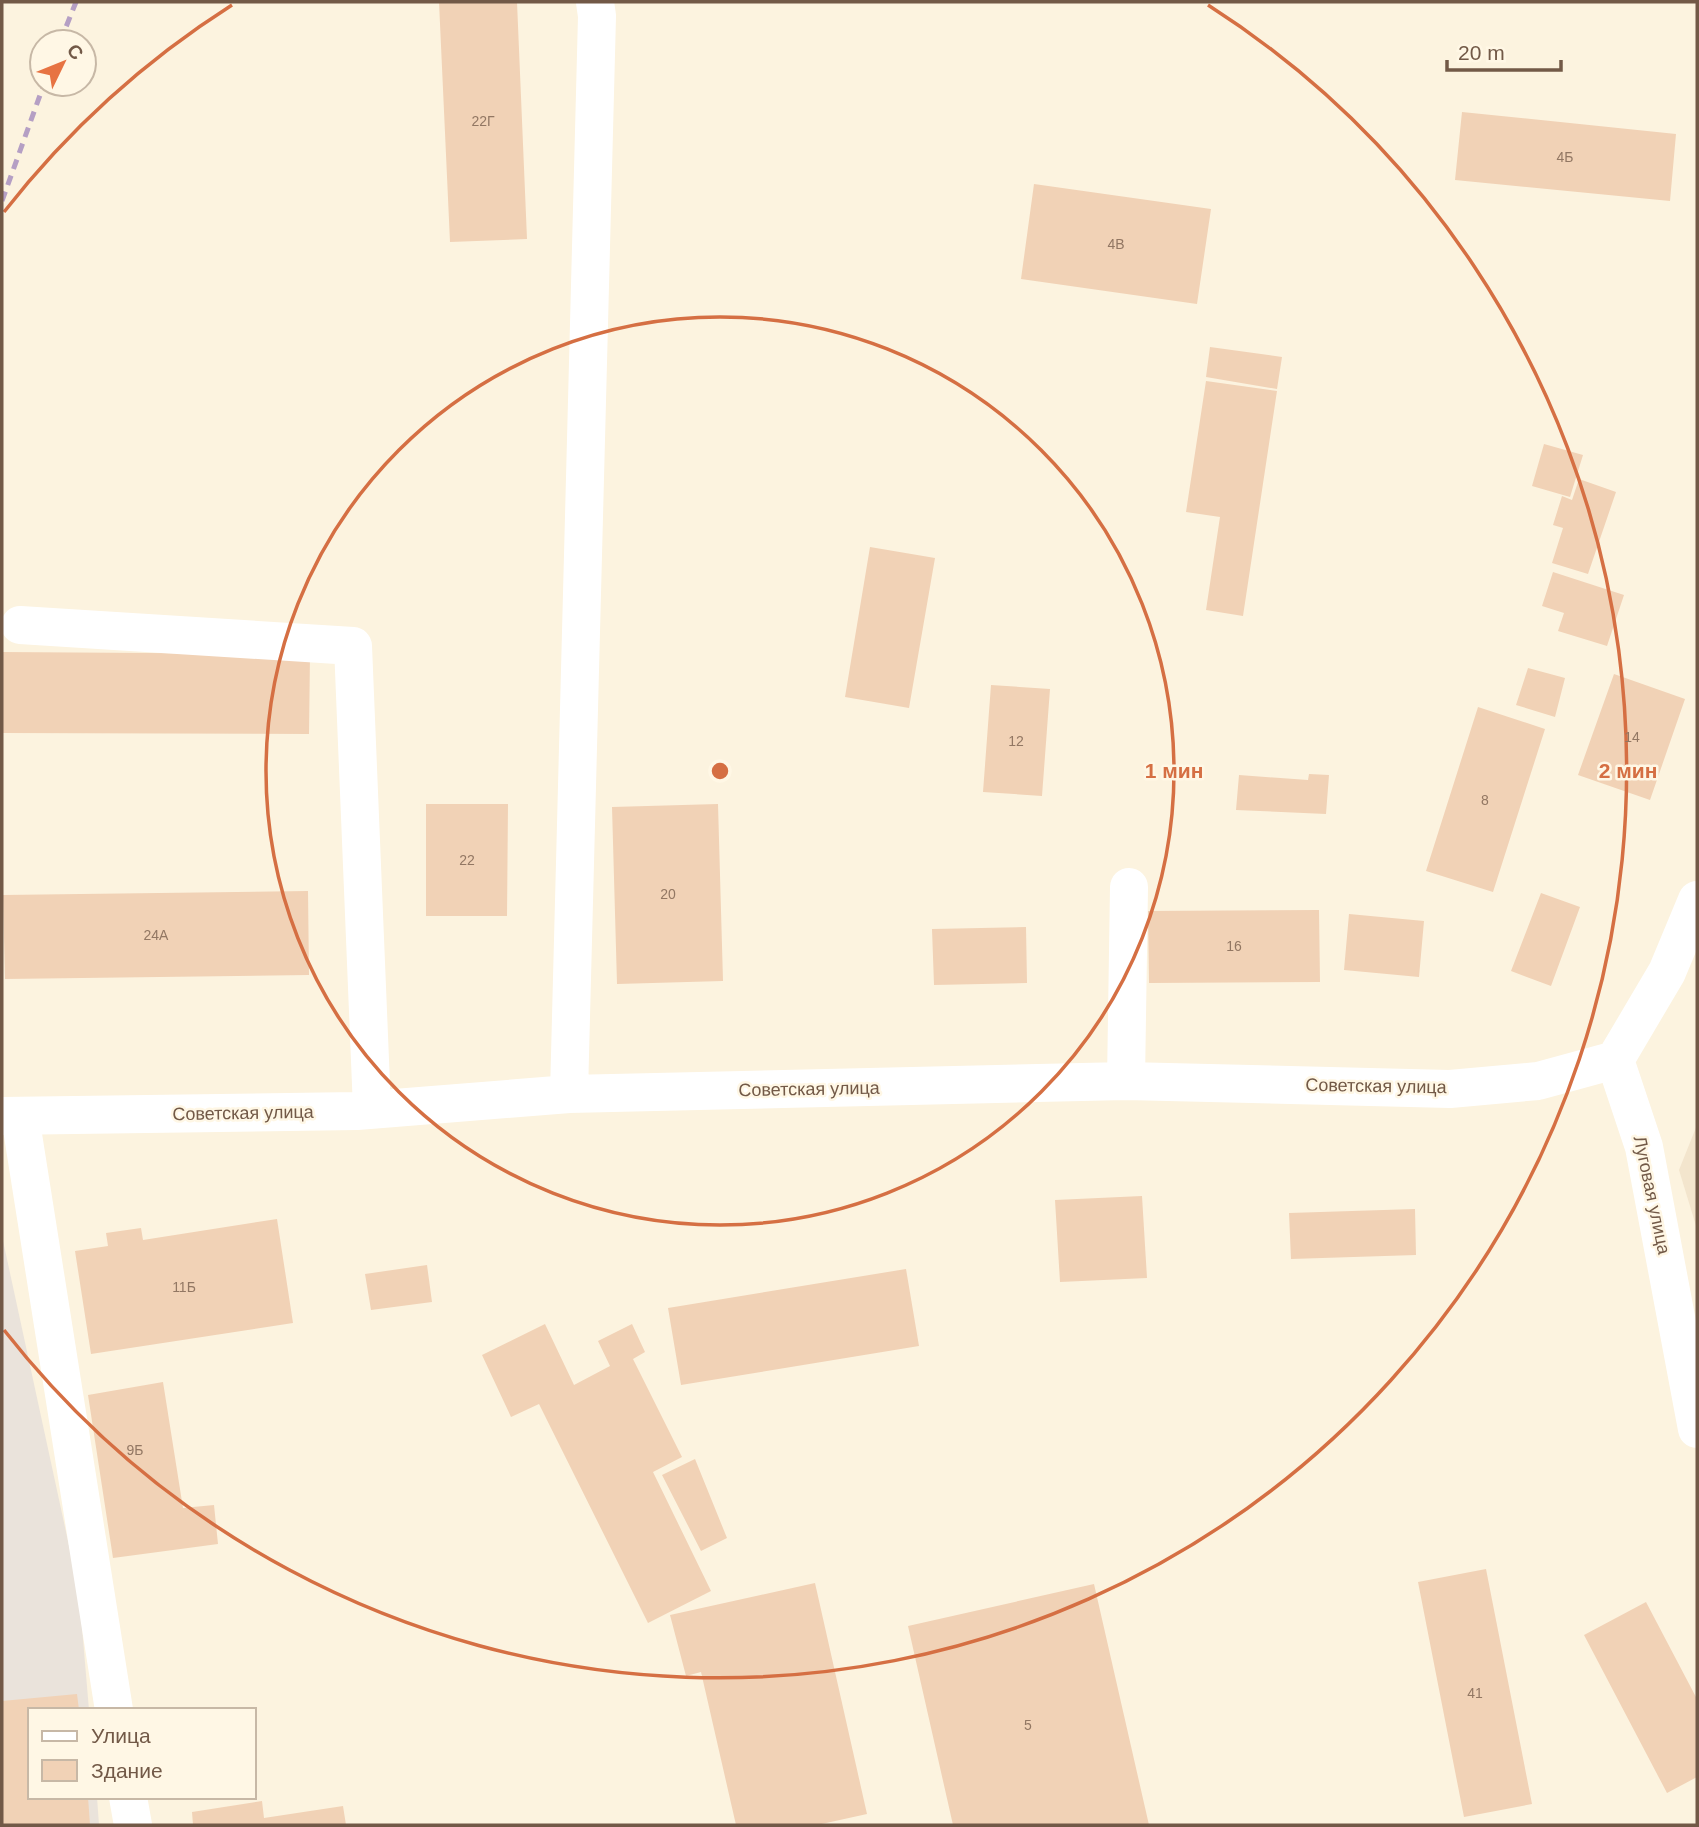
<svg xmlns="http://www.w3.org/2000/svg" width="1699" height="1827" font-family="Arial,sans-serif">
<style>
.residential{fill:#f3e5cd}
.industrial{fill:#eae3db}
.building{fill:#f1d2b6}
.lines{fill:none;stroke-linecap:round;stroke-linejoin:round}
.minor{stroke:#fff;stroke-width:38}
.rail{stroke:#b59fc4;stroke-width:5;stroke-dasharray:10 7;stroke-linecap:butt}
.ring{fill:none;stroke:#d56f43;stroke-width:3.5}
.labels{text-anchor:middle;stroke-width:5;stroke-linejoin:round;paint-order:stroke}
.number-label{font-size:14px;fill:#927763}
.street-label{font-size:18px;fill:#725947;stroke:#fff7e5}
.centre{fill:#d56f43;stroke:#fff7e5;stroke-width:3.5}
.ring-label{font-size:21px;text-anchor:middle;font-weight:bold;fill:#d56f43;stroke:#fff7e5;stroke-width:5;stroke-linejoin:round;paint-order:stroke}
</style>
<rect width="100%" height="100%" fill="#fcf3df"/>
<path class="residential" d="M1697 1125V1229L1679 1170Z"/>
<path class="industrial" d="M2 1236 79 1592 89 1710H30V1797H97L99 1825H2Z"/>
<path class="building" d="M439 2H517L527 239 450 242Z
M1462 112 1676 134 1670 201 1455 180Z
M1034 184 1211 209 1197 304 1021 279Z
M1210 347 1282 357 1277 389 1206 377Z
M1206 381 1277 391 1243 616 1206 610 1220 517 1186 512Z
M1544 444 1583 455 1570 497 1532 486Z
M1579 479 1616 492 1588 574 1552 563 1563 528 1553 525 1562 496 1572 500Z
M870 547 935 558 909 708 845 697Z
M1553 572 1624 595 1607 646 1558 631 1564 613 1542 606Z
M2 652 310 654 309 734 2 733Z
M1528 668 1565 678 1555 717 1516 705Z
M1614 674 1685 699 1650 800 1578 775Z
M991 685 1050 689 1042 796 983 792Z
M1478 707 1545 729 1493 892 1426 871Z
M1309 774 1329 775 1326 814 1236 810 1239 775 1308 780Z
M426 804H508L507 916H426Z
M718 804 723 981 617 984 612 807Z
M308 891 309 975 5 979 3 895Z
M1541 893 1580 907 1551 986 1511 971Z
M1319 910 1320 982 1149 983 1148 911Z
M1349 914 1424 921 1419 977 1344 970Z
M1026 927 1027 983 934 985 932 929Z
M1142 1196 1147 1278 1060 1282 1055 1200Z
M1415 1209 1416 1255 1291 1259 1289 1213Z
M277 1219 293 1323 91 1354 75 1251 108 1246 106 1233 141 1228 143 1240Z
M427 1265 432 1302 371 1310 365 1274Z
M906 1269 919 1346 681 1385 668 1308Z
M545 1324 574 1385 610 1366 598 1341 632 1324 645 1352 633 1359 682 1457 653 1472 711 1591 648 1623 539 1404 511 1417 482 1355Z
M163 1382 183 1508 214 1505 218 1544 113 1558 88 1395Z
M695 1459 727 1538 701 1551 662 1475Z
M1486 1569 1532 1804 1464 1817 1418 1582Z
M815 1583 867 1814 817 1825H736L701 1672 686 1676 670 1615Z
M1094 1584 1149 1825H953L908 1626Z
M1646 1602 1697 1699V1777L1667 1793 1584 1635Z
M77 1694 79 1710H30V1797H88L90 1825H2V1701Z
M262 1801 264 1818 343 1806 346 1825H193L192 1812Z"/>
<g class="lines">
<path class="minor" d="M20 625 353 646 372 1109
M1697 900 1667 972 1615 1060 1644 1147 1697 1429
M1126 1081 1129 887
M569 1094 597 16 595 2
M2 1116 357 1111 569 1094 1126 1081 1450 1089 1538 1081 1615 1060
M20 1116 114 1710
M128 1797 133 1825"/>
<path class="rail" d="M60 42 76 2
M2 201 44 84"/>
</g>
<g class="ring">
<circle cx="720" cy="771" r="454"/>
<path d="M4 212A908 908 0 0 1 232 5M1208 5A908 908 0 1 1 4 1330"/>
</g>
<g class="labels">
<g class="number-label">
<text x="483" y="126">22Г</text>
<text x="1565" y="162">4Б</text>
<text x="1116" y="249">4В</text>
<text x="1632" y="742">14</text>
<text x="1016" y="746">12</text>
<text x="1485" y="805">8</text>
<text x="467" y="865">22</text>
<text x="668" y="899">20</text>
<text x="156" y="940">24А</text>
<text x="1234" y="951">16</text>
<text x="184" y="1292">11Б</text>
<text x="135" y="1455">9Б</text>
<text x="1475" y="1698">41</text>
<text x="1028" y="1730">5</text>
</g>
<g class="street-label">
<text transform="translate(1376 1086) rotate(1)" y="6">Советская улица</text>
<text transform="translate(809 1089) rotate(-1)" y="6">Советская улица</text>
<text transform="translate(243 1113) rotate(-1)" y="6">Советская улица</text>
<text transform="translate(1652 1195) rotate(78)" y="6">Луговая улица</text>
</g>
</g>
<circle cx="720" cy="771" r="10" class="centre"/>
<g class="ring-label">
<text x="1174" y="778">1 мин</text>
<text x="1628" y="778">2 мин</text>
</g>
<rect width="1699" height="1827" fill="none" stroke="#725947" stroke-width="7"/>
<rect x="28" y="1708" width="228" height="91" fill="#fff7e5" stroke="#c7b8a6" stroke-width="2"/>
<rect x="42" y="1731" width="35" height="10" fill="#ffffff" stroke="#c7b8a6" stroke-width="2"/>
<text x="91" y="1743" font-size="21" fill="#725947">Улица</text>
<rect x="42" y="1760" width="35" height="21" fill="#f1d2b6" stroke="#c7b8a6" stroke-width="2"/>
<text x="91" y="1778" font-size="21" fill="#725947">Здание</text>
<g transform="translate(63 63) rotate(47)"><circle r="33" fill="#fff7e5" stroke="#c7b8a6" stroke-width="2"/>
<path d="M0-5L12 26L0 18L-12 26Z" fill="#e77342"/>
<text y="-10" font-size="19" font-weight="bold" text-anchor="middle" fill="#725947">С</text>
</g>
<path d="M1447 60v10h114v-10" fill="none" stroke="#725947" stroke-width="3.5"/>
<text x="1458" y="60" font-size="21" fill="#725947" stroke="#fff7e5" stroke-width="5" paint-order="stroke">20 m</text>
</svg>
